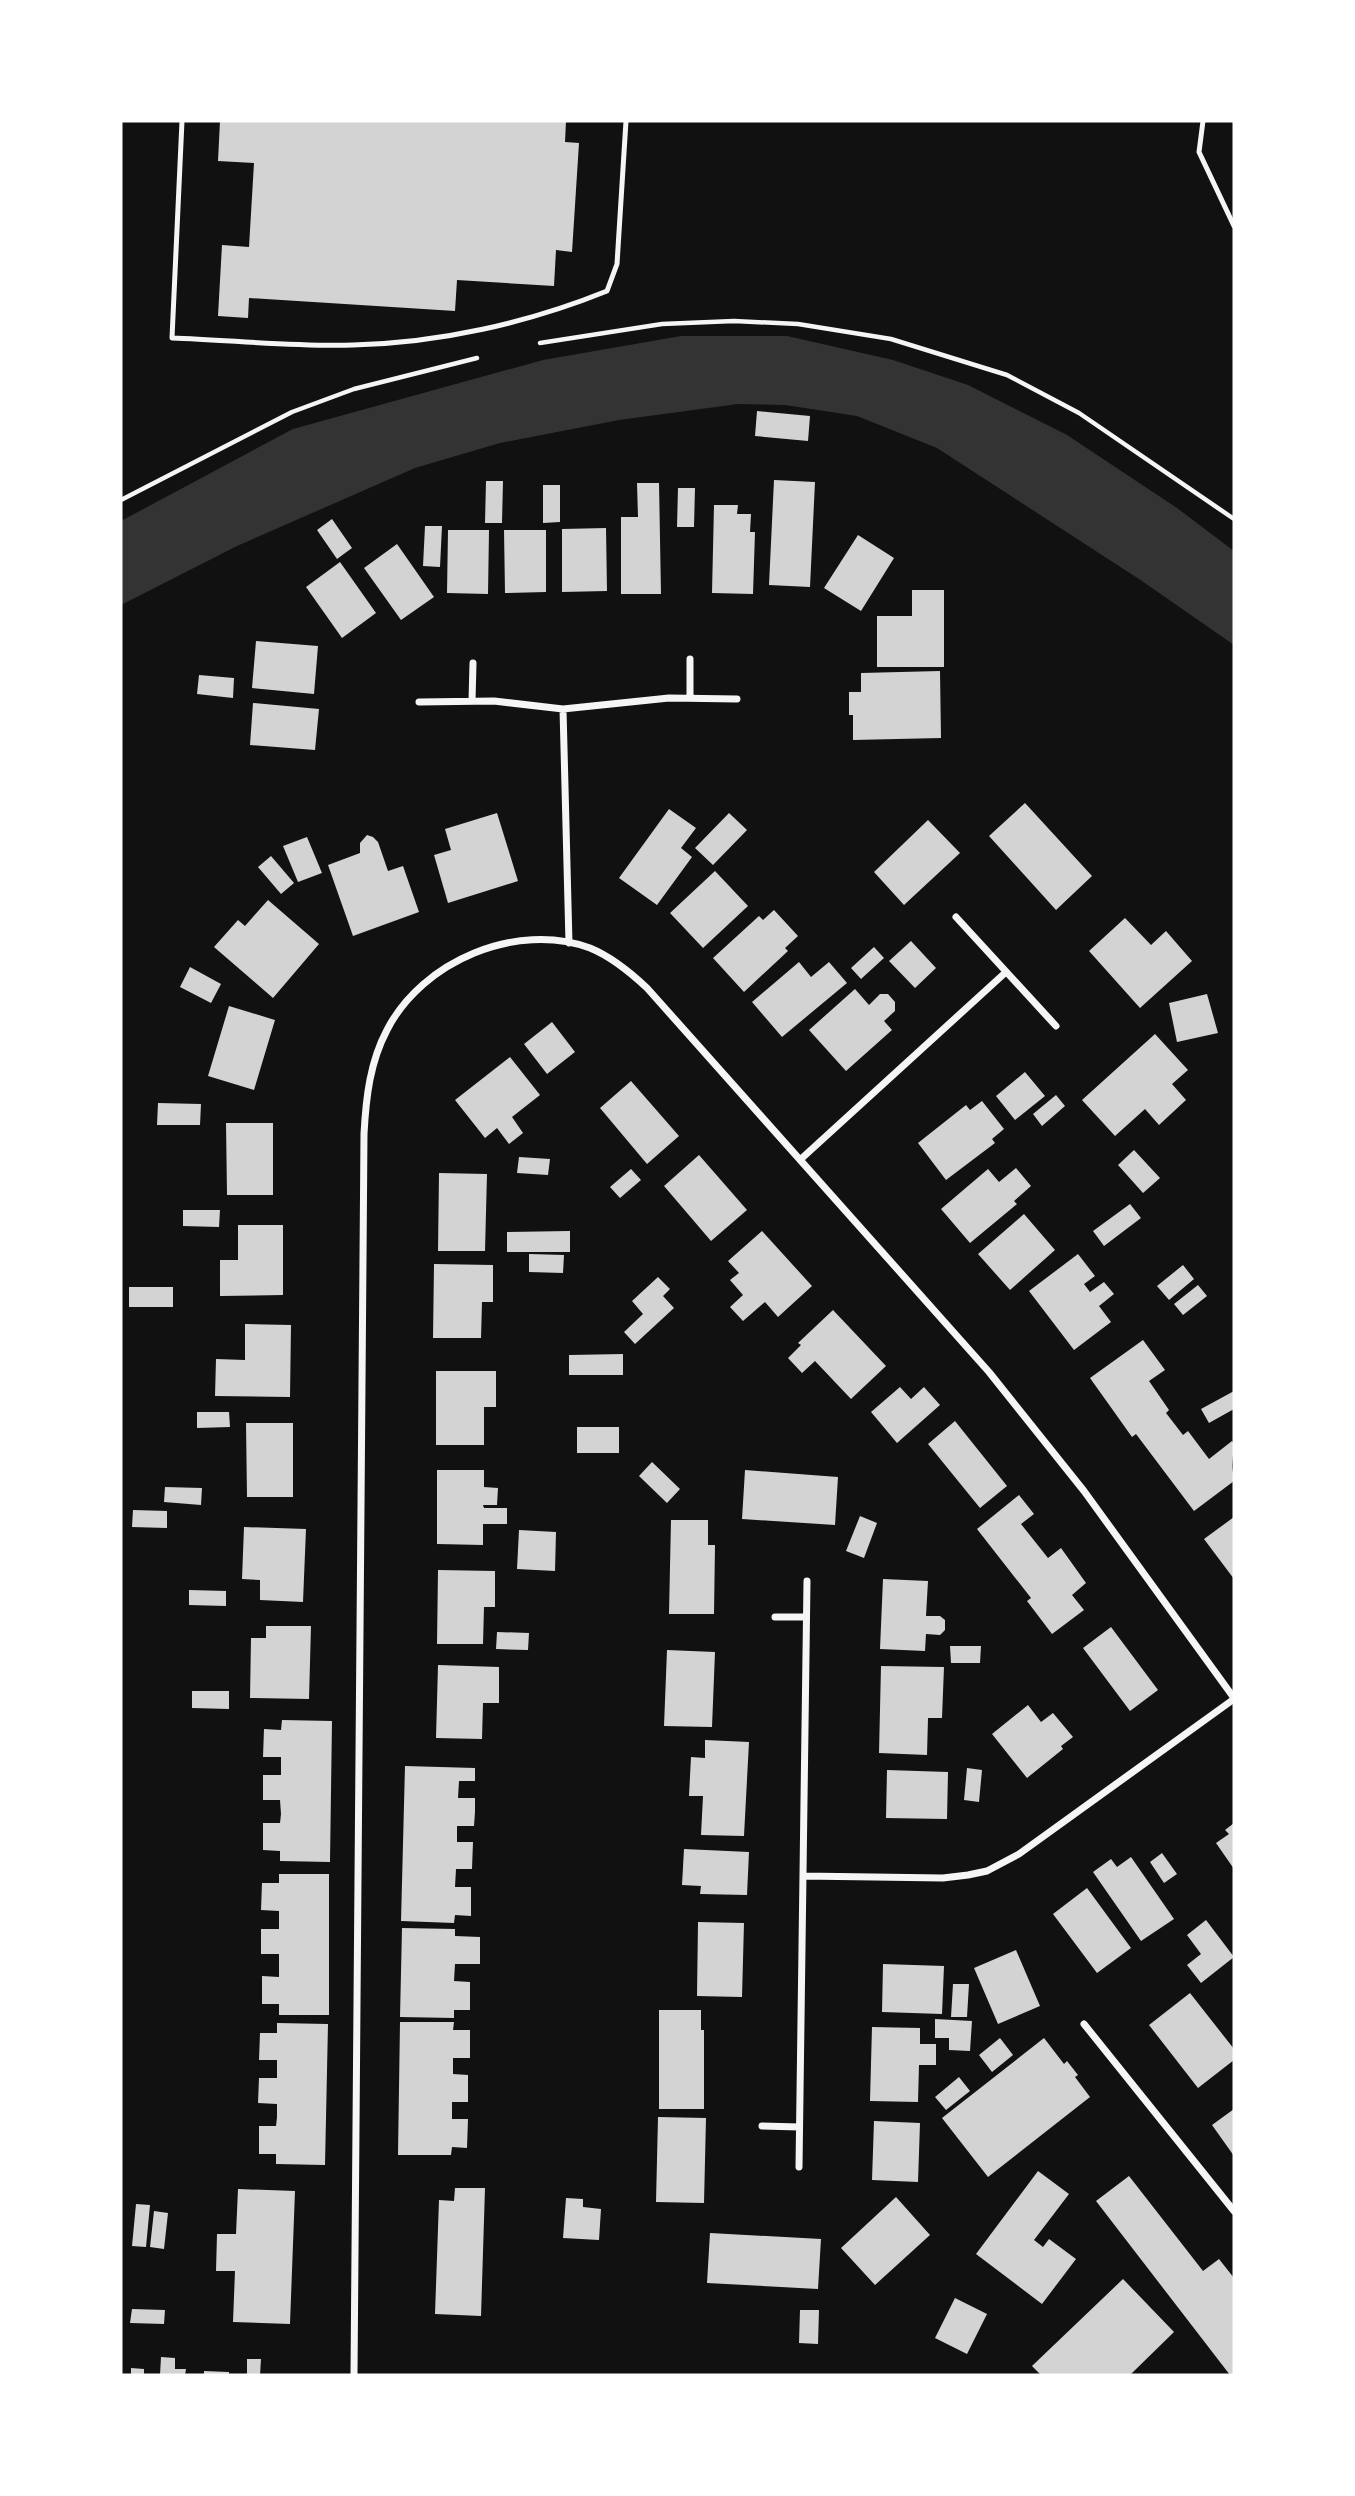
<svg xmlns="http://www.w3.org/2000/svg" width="1355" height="2496" font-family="'Zilla Slab',serif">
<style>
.water{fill:#333}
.building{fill:#d3d3d3}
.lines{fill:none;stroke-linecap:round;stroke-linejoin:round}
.path{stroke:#f5f5f5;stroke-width:4.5}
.service{stroke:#f5f5f5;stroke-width:5}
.minor{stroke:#f5f5f5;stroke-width:7}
</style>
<rect width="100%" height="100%" fill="#111"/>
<path class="water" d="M681 336H787L893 360 968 385 1067 435 1177 508 1234 551V645L1142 581 937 448 857 416 785 405 738 404 619 420 500 443 415 468 237 546 121 605V521L293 429 543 360Z"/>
<path class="building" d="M220 121H566L565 142 579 143 572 252 556 250 554 286 457 280 455 311 249 298 248 318 218 316 222 245 249 247 254 163 218 161Z
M757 411 810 416 808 441 755 436Z
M774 480 815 482 810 587 769 585Z
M486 481H503L502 523H485Z
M637 483H659L661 594H621V517H638Z
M543 485H560V522L543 523Z
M678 488H695L694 527H677Z
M714 505H738L737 514H751L750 532H755L753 594 712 593Z
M332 519 352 548 337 559 317 530Z
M425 526H442L440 567 423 566Z
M606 528 607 591 562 592V529Z
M448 530H489L488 594 447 593Z
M504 530H546V592L505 593Z
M858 535 894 558 861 611 824 588Z
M397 544 434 597 401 620 364 568Z
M340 562 376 613 342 638 306 587Z
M912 590H944V667H877V616H912Z
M256 641 318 646 314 694 252 688Z
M940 671 941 738 853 740V715H849V692H861V673Z
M199 675 234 678 233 698 197 694Z
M253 703 319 709 315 750 250 745Z
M1025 803 1092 876 1056 910 989 836Z
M669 809 696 828 681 848 692 857 657 905 619 878Z
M497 813 518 881 448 903 434 855 451 850 445 829Z
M729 813 747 830 713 865 695 848Z
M928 820 960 853 904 905 874 872Z
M367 835 373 837 378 842 388 871 403 866 419 912 353 936 328 865 360 853V843Z
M307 837 322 873 298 882 283 846Z
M271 856 294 883 281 894 258 867Z
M715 871 748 906 703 948 670 913Z
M268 900 319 944 273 998 214 947 238 920 245 926Z
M774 910 798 936 785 948 788 951 744 992 713 958 759 916 763 920Z
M1125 918 1151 945 1166 931 1192 961 1140 1008 1089 951Z
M911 941 936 968 915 988 889 961Z
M874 947 884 958 861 979 851 968Z
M799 962 811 977 829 962 847 983 782 1037 752 1002Z
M190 967 221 984 211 1003 180 987Z
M855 989 869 1005 880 994H888L895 1002V1011L884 1021 892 1030 846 1071 809 1030Z
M1207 994 1218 1033 1177 1042 1169 1003Z
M229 1006 275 1020 254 1090 208 1076Z
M552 1022 575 1052 547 1074 524 1044Z
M1155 1034 1188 1070 1172 1084 1186 1100 1159 1125 1145 1109 1115 1136 1082 1100Z
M510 1057 540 1095 512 1117 523 1133 509 1144 497 1128 485 1138 455 1100Z
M1025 1072 1045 1096 1015 1120 996 1096Z
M631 1081 679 1136 647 1164 600 1108Z
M1056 1095 1065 1106 1042 1126 1033 1114Z
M982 1101 1004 1129 992 1139 995 1143 946 1180 918 1143 966 1105 970 1110Z
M158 1103 201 1104 200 1125H157Z
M226 1123H273V1195H227Z
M1134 1150 1160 1178 1143 1193 1118 1165Z
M699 1155 747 1210 711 1241 664 1186Z
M519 1157 550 1159 548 1175 517 1173Z
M1016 1168 1031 1186 1014 1201 1017 1204 970 1243 941 1209 988 1169 999 1182Z
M631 1169 641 1180 620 1198 610 1187Z
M439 1173 487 1174 485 1251H438Z
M1130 1204 1141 1218 1104 1246 1093 1231Z
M183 1210H220L219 1227 183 1226Z
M1024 1214 1055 1250 1010 1290 978 1254Z
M238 1225H283V1295L220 1296V1260H238Z
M570 1231V1252H507V1232Z
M762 1231 812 1286 778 1317 765 1302 743 1321 730 1307 743 1295 730 1280 739 1273 728 1261Z
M529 1254 564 1255 563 1273 529 1272Z
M1078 1254 1095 1276 1084 1284 1090 1292 1104 1282 1114 1294 1099 1306 1111 1322 1074 1350 1029 1291Z
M434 1264 493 1265V1302H482L481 1338H433Z
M1183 1265 1194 1279 1169 1300 1157 1286Z
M658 1277 670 1289 663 1296 674 1308 635 1344 624 1332 643 1314 632 1301Z
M1198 1285 1207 1296 1183 1315 1174 1304Z
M129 1287H173V1307H129Z
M833 1310 886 1366 851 1399 815 1361 802 1373 788 1358 801 1345 798 1343Z
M245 1324 291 1325 290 1397 215 1396 216 1359 245 1360Z
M1143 1340 1165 1370 1149 1381 1169 1410 1166 1413 1183 1435 1188 1431 1209 1459 1232 1441 1234 1444 1232 1466 1234 1481 1194 1511 1136 1434 1132 1437 1090 1378Z
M623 1354V1375H569V1355Z
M436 1371H496V1407H484V1445H436Z
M900 1387 911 1399 924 1387 940 1405 897 1443 871 1412Z
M1234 1391V1409L1209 1423 1201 1409Z
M197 1412H229L230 1427 197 1428Z
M955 1421 1007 1486 980 1508 928 1444Z
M246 1423H293V1497H247Z
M577 1427H619V1453H577Z
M652 1462 680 1489 667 1503 639 1476Z
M437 1470H484V1487L498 1488 497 1505H483L484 1508H507V1524H483V1545L437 1544Z
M745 1470 838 1477 835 1525 742 1519Z
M165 1487 202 1488 201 1505 164 1502Z
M1019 1495 1034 1514 1021 1524 1048 1558 1061 1548 1086 1583 1072 1595 1084 1610 1052 1634 1027 1601 1031 1598 977 1529Z
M133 1510 167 1511V1528L132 1527Z
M860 1516 877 1523 864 1558 846 1551Z
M1234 1517V1579L1204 1539Z
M671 1520H708V1545H715L714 1614H669Z
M244 1527 306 1529 303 1602 260 1600V1580L242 1579Z
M519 1530 556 1532 555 1571 517 1569Z
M438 1570 495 1571V1607H484L483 1644H437Z
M883 1579 928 1581 926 1616H940L945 1620V1630L940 1635 926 1634 925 1651 880 1649Z
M189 1590 226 1591V1606L189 1605Z
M266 1626H311L309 1699 250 1698 251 1638H266Z
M1111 1627 1158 1690 1130 1711 1083 1648Z
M497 1632 529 1633 528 1650 496 1649Z
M950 1646H981L980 1663H951Z
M667 1650 715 1652 712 1727 664 1726Z
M438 1665 499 1667V1703H483L482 1739 436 1738Z
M881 1666 944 1667 942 1718H928L927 1755 879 1753Z
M192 1691H229V1709L192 1708Z
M1028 1705 1041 1722 1053 1713 1073 1737 1061 1746 1063 1749 1027 1778 992 1734Z
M282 1720 332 1721 330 1862 280 1861V1851L263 1850V1823H280L281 1814 280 1800H263V1775H281V1757H263L264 1729 281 1730Z
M705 1740 749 1742 744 1836 701 1835 703 1796H689L691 1757 705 1758Z
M405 1766 475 1768V1781H459L458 1798H475V1812L474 1826H457V1842H473L472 1869H456L455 1887H471V1916L455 1915 454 1923 401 1921Z
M967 1768 982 1770 979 1802 964 1800Z
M887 1770 948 1772 947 1819 886 1818Z
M1234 1823V1869L1216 1843 1229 1834 1225 1830Z
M684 1849 749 1852 747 1895 700 1894 701 1886 682 1885Z
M1162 1853 1177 1874 1164 1883 1150 1862Z
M1131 1857 1174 1919 1141 1941 1093 1872 1111 1859 1117 1867Z
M279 1874H329V2015H279V2004H262V1976L279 1977V1954H261V1929H279V1911L261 1910 262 1883H279Z
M1087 1888 1131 1948 1097 1973 1053 1914Z
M1206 1920 1234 1957 1201 1983 1187 1965 1201 1954 1187 1935Z
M698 1922 744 1923 742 1997 697 1996Z
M402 1928 455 1929V1936L480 1937V1964H455L454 1981 470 1982V2010H454V2018L400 2017Z
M1016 1950 1040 2006 998 2024 974 1968Z
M883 1964 944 1966 942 2014 882 2012Z
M953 1984H969L967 2017H951Z
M1190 1993 1234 2049V2060L1198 2088 1149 2025Z
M659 2010H701V2030H704V2109H659Z
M935 2019 972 2021 970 2051 949 2050V2038H935Z
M400 2022H454L453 2030H470V2058H453V2074L468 2075V2102H452V2119H468L467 2148 452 2147 451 2155H398Z
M277 2023 328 2024 325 2165 276 2164V2154H259V2126H276L277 2117V2104L258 2103 259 2078H277V2060H259L260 2033H277Z
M872 2027 920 2028V2044H936V2065H919L918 2102 870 2101Z
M1000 2038 1013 2055 992 2072 979 2055Z
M1044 2038 1064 2064 1067 2061 1078 2075 1075 2077 1090 2097 988 2177 942 2118Z
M959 2077 970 2091 946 2110 935 2097Z
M1234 2109V2156L1212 2125Z
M658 2117 706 2118 704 2203 656 2202Z
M874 2121 920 2123 918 2182 872 2180Z
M1038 2171 1069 2194 1034 2240 1043 2247 1049 2239 1076 2259 1042 2304 976 2254Z
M1129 2176 1203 2271 1219 2259 1234 2278V2375H1230L1096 2201Z
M455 2188H485L481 2316 435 2314 439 2200 454 2201Z
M238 2189 295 2191 290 2324 233 2322 235 2271H216L217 2234H236Z
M896 2197 930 2235 875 2285 841 2248Z
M566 2198 583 2199V2207L601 2209 599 2240 563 2238Z
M136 2204 150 2205 146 2247 132 2246Z
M154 2211 168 2213 164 2249 150 2247Z
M710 2233 821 2239 818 2289 707 2283Z
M1123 2279 1174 2332 1130 2375H1041L1032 2366Z
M955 2298 987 2314 967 2354 935 2338Z
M132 2309 165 2310 164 2324 130 2323Z
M800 2310H819L818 2344 799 2343Z
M161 2357 175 2358V2369H186L185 2375H160Z
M247 2359H261L260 2375H247Z
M131 2368 144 2369V2375H131Z
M204 2371 229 2372V2375H204Z"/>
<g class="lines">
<path class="path" d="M540 343 662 324 734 321 798 324 891 339 1007 375 1079 413 1234 519
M121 500 292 412 354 389 477 358"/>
<path class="service" d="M182 121 172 338C231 340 294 347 353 345 439 343 528 323 607 291L617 264 626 121
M1203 121 1199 152 1234 226"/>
<path class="minor" d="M690 659V698
M472 701 473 663
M419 702 494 701 563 709 669 698 737 699
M563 709 569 943
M956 917 1056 1026
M801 1159 1006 972
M775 1617H806
M803 1876 943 1878 968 1875 987 1871 1019 1854 1234 1699
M1084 2024 1234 2211
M762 2126 799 2127
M799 2167 807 1581
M354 2375 364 1134C366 1097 370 1062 387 1030 422 961 517 921 590 948 612 957 630 972 647 988L989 1372 1084 1491 1234 1698"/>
</g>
<rect width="1355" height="2496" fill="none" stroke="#ffffff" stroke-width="245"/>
</svg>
